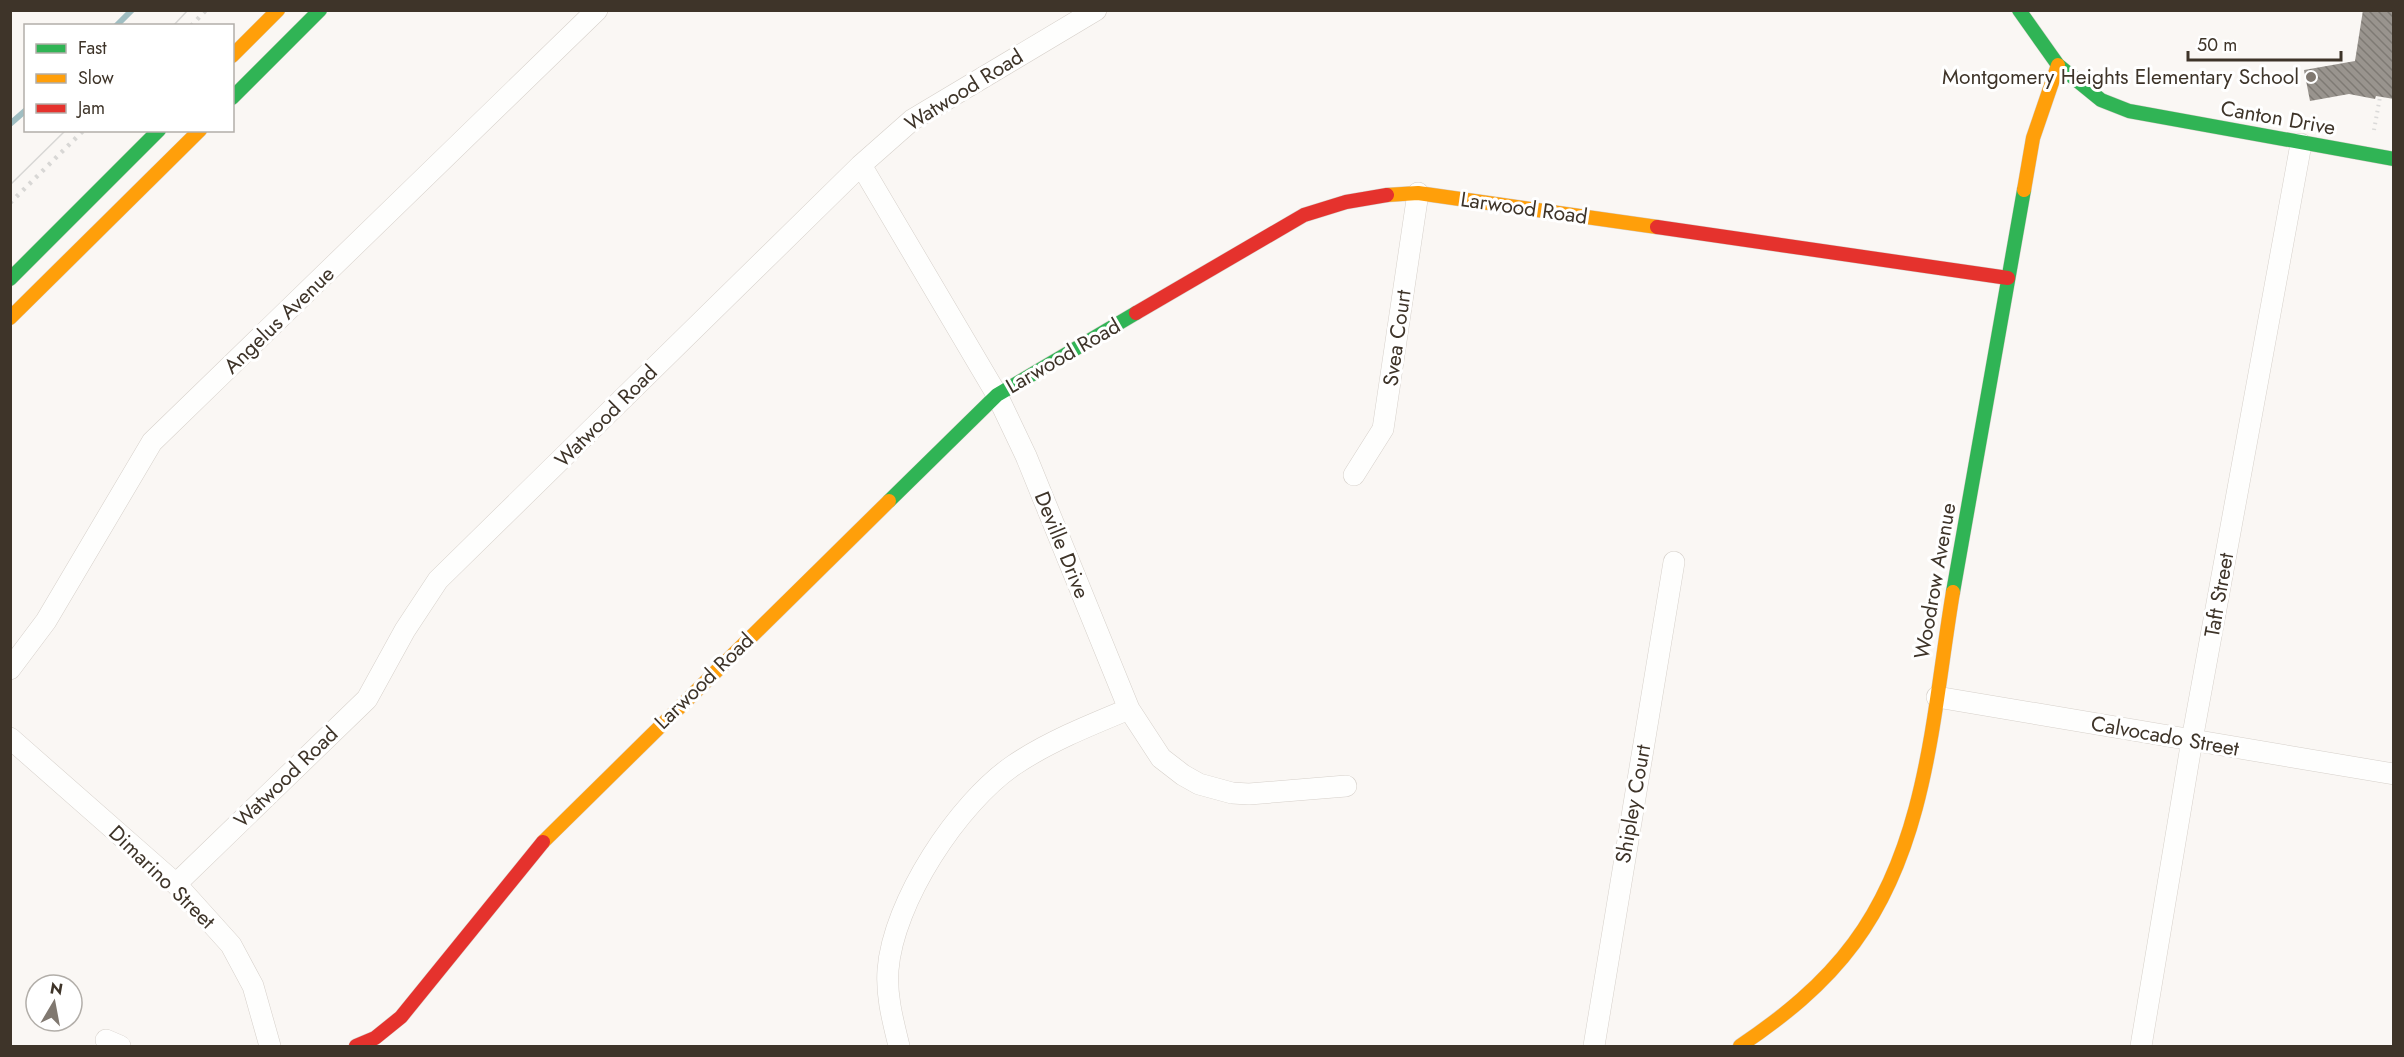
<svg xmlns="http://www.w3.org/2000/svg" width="2404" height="1057" font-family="Jost,sans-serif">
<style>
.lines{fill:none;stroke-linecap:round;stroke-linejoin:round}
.stream{stroke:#a0bec2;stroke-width:6}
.building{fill:url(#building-back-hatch)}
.street-casing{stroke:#d6d0ca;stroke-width:22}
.fast-casing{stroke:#d6d0ca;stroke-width:15}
.slow-casing{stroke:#d6d0ca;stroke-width:15}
.jam-casing{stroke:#d6d0ca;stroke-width:15}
.path{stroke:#dbdad9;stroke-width:4;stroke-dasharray:1.5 4.5;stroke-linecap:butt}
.street{stroke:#fefefd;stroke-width:21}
.fast{stroke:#30b455;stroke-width:14}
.slow{stroke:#ff9f0a;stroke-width:14}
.jam{stroke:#e5322d;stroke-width:14}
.tram{stroke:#d8d7d5;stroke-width:1.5}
.rail{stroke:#d8d7d5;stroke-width:4.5;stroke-dasharray:3 6;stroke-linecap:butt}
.poi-dot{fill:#807870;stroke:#fff;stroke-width:2}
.labels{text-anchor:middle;stroke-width:6;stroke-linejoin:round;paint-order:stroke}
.poi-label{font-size:21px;fill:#3e3429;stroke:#fff;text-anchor:end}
.street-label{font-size:21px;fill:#3e3429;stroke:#fff}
</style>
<defs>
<pattern id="building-back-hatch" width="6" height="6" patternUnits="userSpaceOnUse" patternTransform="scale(1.5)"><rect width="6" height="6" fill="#99948e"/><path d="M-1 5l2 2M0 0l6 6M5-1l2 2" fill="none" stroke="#7e7a74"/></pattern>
</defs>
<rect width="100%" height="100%" fill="#faf7f4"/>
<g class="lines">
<path class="stream" d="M116 26 132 10
M10 124 26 110"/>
</g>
<path class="building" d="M2363 10H2394V99L2376 96 2375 99 2349 94 2310 101 2304 70 2355 61Z"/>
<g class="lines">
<defs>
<path id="street" d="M861 165 997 395 1026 456 1129 709 1161 758 1183 775 1199 784 1232 793 1249 794 1346 786
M1354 475 1383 429 1418 193
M10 669 46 621 152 442 597 10
M1937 697 2394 774
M10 738 176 884 231 945 253 986 270 1046
M176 884 367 699 405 630 438 580 861 165 912 120 1096 10
M106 1040 120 1046
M899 1046C893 1021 886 996 888 970 893 902 958 803 1014 765 1048 742 1090 725 1129 709
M1594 1046 1674 562
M2141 1046 2192 740 2301 144"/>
<path id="fast" d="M2019 10 2058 65 2101 100 2129 111 2394 159
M232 98 320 10
M10 279 159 130
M889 501 997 395 1136 313
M1953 592 2024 190"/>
<path id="slow" d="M232 56 278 10
M2024 190 2033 138 2058 65
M1387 195 1418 193 1657 227
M10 318 200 130
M543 842 889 501
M1740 1046C1783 1017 1823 985 1854 943 1928 843 1933 711 1953 592"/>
<path id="jam" d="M1657 227 2008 278
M1136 313 1304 215 1346 202 1387 195
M356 1046 375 1038 401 1017 543 842"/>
</defs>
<use href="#street" class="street-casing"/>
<use href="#fast" class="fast-casing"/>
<use href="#slow" class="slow-casing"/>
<use href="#jam" class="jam-casing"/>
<path class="path" d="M2374 130 2380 97"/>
<use href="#street" class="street"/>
<use href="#fast" class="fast"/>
<use href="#slow" class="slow"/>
<use href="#jam" class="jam"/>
<path class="tram" d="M173 26 188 10
M10 185 66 130"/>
<path class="rail" d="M191 26 206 10
M10 203 84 130"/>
</g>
<circle class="poi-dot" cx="2311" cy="77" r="6"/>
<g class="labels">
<g class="poi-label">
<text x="2299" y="84">Montgomery Heights Elementary School</text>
</g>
<g class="street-label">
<text transform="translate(964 90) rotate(-32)" y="7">Watwood Road</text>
<text transform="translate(2278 118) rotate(10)" y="7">Canton Drive</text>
<text transform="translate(1524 208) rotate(8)" y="7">Larwood Road</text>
<text transform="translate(279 320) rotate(-44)" y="7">Angelus Avenue</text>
<text transform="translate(1397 338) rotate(-82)" y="7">Svea Court</text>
<text transform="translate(1063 356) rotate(-30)" y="7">Larwood Road</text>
<text transform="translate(606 416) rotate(-45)" y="7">Watwood Road</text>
<text transform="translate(1062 545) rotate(68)" y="7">Deville Drive</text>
<text transform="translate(1935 581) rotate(-80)" y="7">Woodrow Avenue</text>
<text transform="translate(2219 595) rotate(-80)" y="7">Taft Street</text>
<text transform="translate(704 681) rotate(-44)" y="7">Larwood Road</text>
<text transform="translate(2165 736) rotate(10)" y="7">Calvocado Street</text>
<text transform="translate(286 777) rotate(-44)" y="7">Watwood Road</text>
<text transform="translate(1633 804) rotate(-80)" y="7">Shipley Court</text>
<text transform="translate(162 877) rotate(44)" y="7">Dimarino Street</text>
</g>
</g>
<rect width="2404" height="1057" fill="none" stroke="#3e3429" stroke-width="24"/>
<rect x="24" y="24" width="210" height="108" fill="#ffffff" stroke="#b2aea9" stroke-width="1.5"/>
<rect x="36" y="44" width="30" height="9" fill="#30b455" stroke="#b2aea9" stroke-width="1.5"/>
<text x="78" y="54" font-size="18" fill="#3e3429">Fast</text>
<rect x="36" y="74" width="30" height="9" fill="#ff9f0a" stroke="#b2aea9" stroke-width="1.5"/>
<text x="78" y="84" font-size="18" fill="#3e3429">Slow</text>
<rect x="36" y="104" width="30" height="9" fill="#e5322d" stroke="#b2aea9" stroke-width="1.5"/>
<text x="78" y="114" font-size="18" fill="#3e3429">Jam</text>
<g transform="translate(54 1003) rotate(10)"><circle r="28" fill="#ffffff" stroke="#b2aea9" stroke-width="1.5"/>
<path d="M0-4.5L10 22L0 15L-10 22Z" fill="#807870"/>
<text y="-9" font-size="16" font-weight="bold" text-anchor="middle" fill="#3e3429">N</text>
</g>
<path d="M2188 51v9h153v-9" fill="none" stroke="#3e3429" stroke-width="3"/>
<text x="2197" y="51" font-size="18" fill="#3e3429" stroke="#ffffff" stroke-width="4.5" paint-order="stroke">50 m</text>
</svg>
